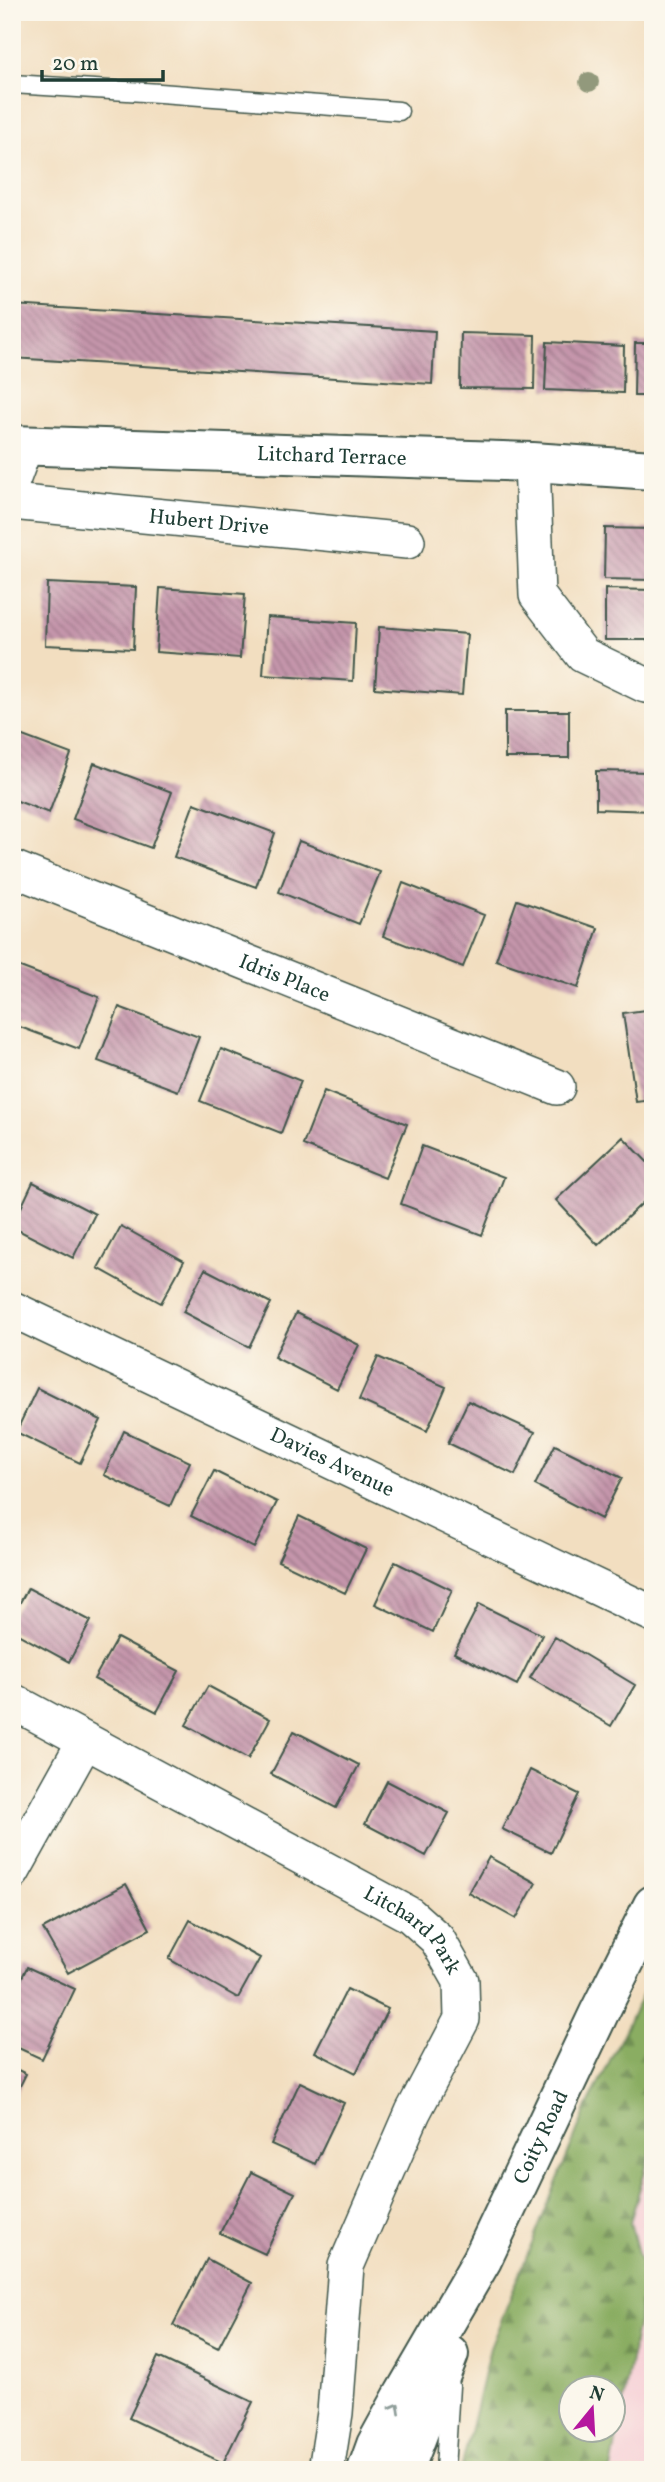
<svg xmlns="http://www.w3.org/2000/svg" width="665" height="2482" font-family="Vollkorn,serif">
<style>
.built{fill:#f6cfd6}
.forest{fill:url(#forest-firs);stroke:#54754b;stroke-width:2;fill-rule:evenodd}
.building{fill:url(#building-back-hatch)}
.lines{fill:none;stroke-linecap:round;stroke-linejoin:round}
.service-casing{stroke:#3f5549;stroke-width:21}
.minor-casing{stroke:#3f5549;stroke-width:38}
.tertiary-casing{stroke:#3f5549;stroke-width:42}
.secondary-casing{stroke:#3f5549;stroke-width:42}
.service{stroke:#fff;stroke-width:18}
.minor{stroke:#fff;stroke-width:35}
.tertiary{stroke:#fff;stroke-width:38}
.secondary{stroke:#fff;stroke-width:38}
.tree{fill:#92997b}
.oneway{stroke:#8f9e9a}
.labels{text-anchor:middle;stroke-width:5;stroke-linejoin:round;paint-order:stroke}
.street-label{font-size:21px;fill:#1f3d34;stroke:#fbf7ec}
</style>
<defs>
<pattern id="forest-firs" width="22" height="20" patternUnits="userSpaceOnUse" patternTransform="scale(1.75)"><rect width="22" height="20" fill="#8aad62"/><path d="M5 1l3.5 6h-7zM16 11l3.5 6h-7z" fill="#708e52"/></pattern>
<pattern id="building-back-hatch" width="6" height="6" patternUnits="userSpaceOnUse" patternTransform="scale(1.75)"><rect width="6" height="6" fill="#c595ab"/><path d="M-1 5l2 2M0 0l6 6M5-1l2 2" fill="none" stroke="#9f7b8c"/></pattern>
</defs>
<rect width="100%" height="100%" fill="#fbf7ec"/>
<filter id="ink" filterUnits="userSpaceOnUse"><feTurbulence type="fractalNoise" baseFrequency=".0143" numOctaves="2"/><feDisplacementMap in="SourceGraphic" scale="14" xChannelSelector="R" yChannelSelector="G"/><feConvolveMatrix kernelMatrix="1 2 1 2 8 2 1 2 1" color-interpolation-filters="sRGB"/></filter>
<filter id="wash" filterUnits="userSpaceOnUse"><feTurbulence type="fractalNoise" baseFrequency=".00686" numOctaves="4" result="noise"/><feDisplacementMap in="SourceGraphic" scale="28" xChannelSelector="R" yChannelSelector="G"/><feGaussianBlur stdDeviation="1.57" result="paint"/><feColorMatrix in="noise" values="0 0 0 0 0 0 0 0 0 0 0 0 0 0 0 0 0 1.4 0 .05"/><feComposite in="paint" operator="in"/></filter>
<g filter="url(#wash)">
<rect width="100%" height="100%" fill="#f2dec0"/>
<path class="built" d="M653 2143V2470H587L612 2430V2388L595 2346Z"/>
<path class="forest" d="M653 1973V2143L630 2222 643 2272 640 2310 611 2470H461L490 2348 587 2107ZM570 2388H612V2430H570Z"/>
<g id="blocks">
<path class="building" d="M12 305 435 331 432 384 12 358Z
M461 333 535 335 534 389 460 388Z
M547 342 624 346 623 393 545 390Z
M635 343H653V396H634Z
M605 528 653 529V580L604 579Z
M47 583 136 587 133 649 45 645Z
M160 588 245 594 240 658 156 652Z
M605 589 653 590V640H605Z
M267 617 356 623 353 681 263 675Z
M379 627 467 634 462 695 375 688Z
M505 711H569V758H505Z
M12 732 71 754 49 813 12 799Z
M94 763 172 792 151 848 73 819Z
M596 771 653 772V811L596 809Z
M194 803 275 833 256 887 174 857Z
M299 841 380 872 359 924 279 892Z
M403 883 484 915 463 967 383 936Z
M517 900 598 928 578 988 496 960Z
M15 965 99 997 79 1049 12 1024V972Z
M119 1007 199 1037 178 1091 98 1061Z
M653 1009V1100L636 1102 623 1013Z
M221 1049 301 1081 281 1133 200 1101Z
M324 1091 407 1124 385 1178 303 1145Z
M623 1137 653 1168V1193L598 1245 556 1200Z
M422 1146 504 1177 482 1235 401 1204Z
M33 1182 95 1214 73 1258 12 1227Z
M121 1226 184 1261 161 1303 98 1268Z
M205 1269 271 1303 249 1347 183 1312Z
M296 1313 359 1345 337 1389 274 1357Z
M378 1357 446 1387 427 1431 359 1400Z
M37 1388 101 1420 80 1463 16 1432Z
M468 1401 535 1432 515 1475 448 1443Z
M124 1431 190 1462 170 1506 104 1475Z
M555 1445 622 1478 601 1519 535 1485Z
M214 1471 277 1502 254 1548 191 1516Z
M299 1516 366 1549 345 1593 278 1561Z
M395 1562 452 1590 433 1632 375 1604Z
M28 1588 91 1621 69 1662 12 1631V1617Z
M479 1604 542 1635 517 1685 454 1653Z
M555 1637 635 1685 611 1726 530 1678Z
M117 1638 179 1671 157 1712 94 1679Z
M208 1686 270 1719 248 1759 186 1725Z
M294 1731 359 1765 336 1808 271 1774Z
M530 1770 579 1794 551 1853 502 1829Z
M387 1781 449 1813 426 1856 365 1824Z
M489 1857 536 1883 516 1919 469 1893Z
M126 1884 150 1929 68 1973 43 1929Z
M190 1920 260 1958 238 1998 169 1959Z
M27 1967 75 1989 42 2059 12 2045V1998Z
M347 1989 388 2009 356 2073 315 2052Z
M12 2067 26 2074 12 2102Z
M300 2082 344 2103 315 2164 271 2144Z
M251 2172 295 2193 265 2254 220 2233Z
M207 2259 252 2283 218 2348 173 2325Z
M158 2357 253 2402 223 2463 129 2418Z"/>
</g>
</g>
<g filter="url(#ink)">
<use href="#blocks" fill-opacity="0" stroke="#3f5549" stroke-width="2"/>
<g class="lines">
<defs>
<path id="service" d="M12 84 160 93 399 111
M445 2470 450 2386"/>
<g id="minor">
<path d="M532 462 537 595 583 655 645 685 653 686"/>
<path d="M12 481 25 446"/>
<path id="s1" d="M12 502 407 541"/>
<path id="s2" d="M12 868 557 1087"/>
<path id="s3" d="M12 1309 653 1614"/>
<path id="s4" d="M12 1701 410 1915 437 1939 461 1981 462 2019 413 2112 346 2266 335 2413 326 2470"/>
<path d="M12 1872 85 1741"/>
</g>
<g id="tertiary">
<path id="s5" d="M12 445 532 462 653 470"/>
</g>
<g id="secondary">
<path id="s6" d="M367 2470 376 2445 404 2394 482 2260 599 2013 653 1905"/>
<path d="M404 2470 449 2354"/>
</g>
</defs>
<use href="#service" class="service-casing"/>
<use href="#minor" class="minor-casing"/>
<use href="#tertiary" class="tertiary-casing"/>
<use href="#secondary" class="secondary-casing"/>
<use href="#service" class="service"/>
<use href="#minor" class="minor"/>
<use href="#tertiary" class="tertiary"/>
<use href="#secondary" class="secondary"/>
</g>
<circle class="tree" cx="589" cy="82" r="10"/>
<defs><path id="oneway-chevron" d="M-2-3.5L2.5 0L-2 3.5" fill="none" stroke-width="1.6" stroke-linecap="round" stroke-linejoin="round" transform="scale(1.75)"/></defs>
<use class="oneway" href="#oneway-chevron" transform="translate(396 2408) rotate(-61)"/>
</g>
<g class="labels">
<g class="street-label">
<text dy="7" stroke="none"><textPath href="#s5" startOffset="320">Litchard Terrace</textPath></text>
<text dy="7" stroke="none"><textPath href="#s1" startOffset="198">Hubert Drive</textPath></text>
<text dy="7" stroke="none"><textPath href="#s2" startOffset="294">Idris Place</textPath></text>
<text dy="7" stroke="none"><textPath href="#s3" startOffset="355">Davies Avenue</textPath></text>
<text dy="7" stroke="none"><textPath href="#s4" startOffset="464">Litchard Park</textPath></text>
<text dy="7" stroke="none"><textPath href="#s6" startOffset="376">Coity Road</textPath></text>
</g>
</g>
<rect width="665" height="2482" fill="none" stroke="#fbf7ec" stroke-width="42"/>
<g transform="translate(592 2409) rotate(18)"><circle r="33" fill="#fbf7ec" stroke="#a3ada2" stroke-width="2"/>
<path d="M0-5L12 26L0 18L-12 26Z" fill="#b5179e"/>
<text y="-10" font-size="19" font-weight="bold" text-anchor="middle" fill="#1f3d34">N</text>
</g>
<path d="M42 70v10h121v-10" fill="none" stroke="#1f3d34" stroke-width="3.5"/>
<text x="52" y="70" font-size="21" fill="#1f3d34" stroke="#fbf7ec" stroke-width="5" paint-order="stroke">20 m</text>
</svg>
